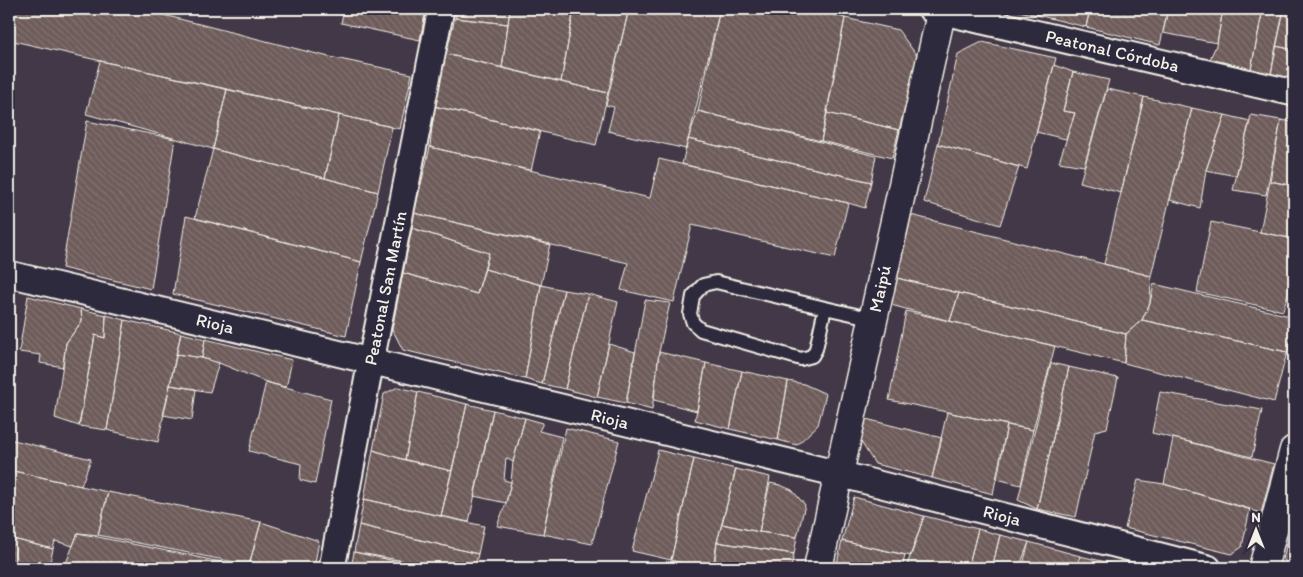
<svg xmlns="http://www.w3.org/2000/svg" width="1303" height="577" font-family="Itim,sans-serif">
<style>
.built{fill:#423946}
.building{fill:url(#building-back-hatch);stroke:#f4f1e8}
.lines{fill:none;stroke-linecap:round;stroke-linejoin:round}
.lane-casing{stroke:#f4f1e8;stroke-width:16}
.street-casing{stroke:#f4f1e8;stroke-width:29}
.secondary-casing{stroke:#f4f1e8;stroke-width:31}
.lane{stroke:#2f2a3d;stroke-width:12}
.street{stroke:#2f2a3d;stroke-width:25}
.secondary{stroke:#2f2a3d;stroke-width:28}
.labels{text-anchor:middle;stroke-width:4.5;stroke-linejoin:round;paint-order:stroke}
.street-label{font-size:18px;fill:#f4f1e8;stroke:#2f2a3d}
</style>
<defs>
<pattern id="building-back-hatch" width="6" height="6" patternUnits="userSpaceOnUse" patternTransform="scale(1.25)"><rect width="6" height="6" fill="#6d5b5a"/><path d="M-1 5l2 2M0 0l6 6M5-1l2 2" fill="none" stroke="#827372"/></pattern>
</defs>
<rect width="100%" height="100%" fill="#2f2a3d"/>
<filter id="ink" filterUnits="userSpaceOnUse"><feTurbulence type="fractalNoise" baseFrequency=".02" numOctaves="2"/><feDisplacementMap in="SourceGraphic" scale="10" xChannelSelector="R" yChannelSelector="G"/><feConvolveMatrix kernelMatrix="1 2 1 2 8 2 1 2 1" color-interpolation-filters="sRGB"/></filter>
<g filter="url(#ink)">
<path class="built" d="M9 9H1294V450L1263 568H9Z"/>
<path class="building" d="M9 9H140L325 56 412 74 400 129 9 40Z
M310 9H344L343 15Z
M344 9H426L420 40 341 23Z
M457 9H510L508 24 455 18Z
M510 9H574L561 82 502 68Z
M574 9H629L608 93 561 82Z
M629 9H720L686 149 608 131 614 107 606 105Z
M720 9H813L845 18 821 141 698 111Z
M1009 9H1039L1037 15Z
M1039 9H1090L1086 27 1037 15Z
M1090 9H1168L1160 45 1086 27Z
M1168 9H1223L1217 43 1163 33Z
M1223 9H1263L1251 69 1210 59 1217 43Z
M1263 9H1284L1271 74 1251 69Z
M1284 9H1294V50L1276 46Z
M455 18 508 24 502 68 446 54Z
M845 18 898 30 918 57 899 130 827 113Z
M982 42 1056 58 1027 169 938 144 958 54Z
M1276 46 1294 50V79L1271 74Z
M446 54 608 93 596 145 434 106Z
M100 61 227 89 213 149 86 114Z
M1054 65 1073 72 1063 111 1075 113 1066 139 1036 132Z
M1073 72 1109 80 1084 166 1059 162 1075 113 1063 111Z
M227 89 339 115 325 178 213 149Z
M1107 89 1144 97 1121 193 1080 182Z
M1144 97 1192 108 1151 276 1104 264Z
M434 106 540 131 531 171 430 147Z
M1192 108 1225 115 1206 170 1200 208 1170 200Z
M698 111 876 156 871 182 688 139Z
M827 113 899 130 892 158 821 141Z
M339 115 392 127 378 192 325 178Z
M1225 115 1250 121 1236 176 1206 170Z
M1251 115 1281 120 1266 195 1233 190Z
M1281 120 1294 122V186L1270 181Z
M87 121 175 139 151 289 62 268Z
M688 139 871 182 865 208 848 203 682 164Z
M938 144 1019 167 1000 225 924 202Z
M430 147 650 198 659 159 848 203 835 258 692 225 674 302 621 290 628 263 414 213Z
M213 149 378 192 361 262 195 218Z
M1270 181 1294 186V239L1260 232Z
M414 213 550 244 541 285 485 269 489 253 412 228Z
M911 215 1151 276 1150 303 1142 320 1126 334 897 278Z
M186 216 361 262 346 336 173 294Z
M1211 222 1294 239V272L1283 311 1197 292Z
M412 228 489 253 477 294 403 273Z
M485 269 541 285 525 379 403 350 392 329 403 273 477 294Z
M897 278 959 293 950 321 891 305Z
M1154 284 1294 317V328L1287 352 1142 320 1150 303Z
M541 285 564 290 542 384 525 379Z
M564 290 588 294 565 389 542 384Z
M959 293 1126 334 1124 363 950 321Z
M588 294 618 302 597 397 565 389Z
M28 296 81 309 82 321 66 343 63 367 40 363 41 355 19 352Z
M645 300 670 303 659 352 652 410 626 403Z
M81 309 106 315 105 338 95 335 79 426 55 418 66 343 82 321Z
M906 311 1055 346 1033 430 889 400Z
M106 315 125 320 107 430 79 426 95 335 105 338Z
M125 320 181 333 158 442 107 430Z
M1142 320 1287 352 1274 402 1124 363 1126 334Z
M181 333 205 339 202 358 176 354Z
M205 339 292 360 286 388 266 382 219 363 202 358Z
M609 344 635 352 626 403 597 397Z
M659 352 706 363 697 411 654 400Z
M176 354 202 358 219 363 210 392 170 385Z
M706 363 742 371 730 429 695 420Z
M1051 363 1069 367 1037 509 1018 500Z
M1069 367 1118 378 1107 428 1095 431 1076 517 1037 509Z
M742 371 788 381 778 440 730 429Z
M788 381 804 384 826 394 818 425 797 445 778 440Z
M266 382 331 399 315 484 300 480 301 464 249 451Z
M170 385 196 389 192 420 163 415Z
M398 387 418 392 405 460 373 450 384 394Z
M418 392 467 404 452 471 405 460Z
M1160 392 1262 410 1252 457 1152 433Z
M467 404 493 410 469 522 441 516Z
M493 410 525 418 513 462 506 458 504 480 511 482 506 503 474 496Z
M947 412 1007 425 993 494 932 478Z
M525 418 543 423 539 431 562 437 543 534 497 526 506 503 511 482 513 462Z
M866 419 942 438 932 478 875 464 861 442Z
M1007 425 1033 430 1021 485 997 479Z
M566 428 619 441 592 544 543 534Z
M1173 438 1274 464 1261 513 1164 484Z
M9 439 91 459 81 486 9 470Z
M373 450 399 458 452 471 441 516 364 499Z
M658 450 694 459 671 560 632 551Z
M694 459 736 469 717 542 713 568H699L671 560Z
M736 469 770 477 759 532 722 524Z
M9 470 108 492 98 535 78 533 73 546 55 541 53 549 9 538Z
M1138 480 1164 484 1250 509 1242 547 1232 554 1125 528Z
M770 483 780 485 792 490 805 505 797 537 759 532Z
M108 492 261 522 249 565 98 535Z
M854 497 924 516 911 556 842 541Z
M364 499 484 526 478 554 359 525Z
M1294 515V536L1289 534Z
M924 516 978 529 968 568H906Z
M261 522 319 541 314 568H262L249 565Z
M722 524 759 532 797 537 794 554 717 542Z
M359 525 478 554 475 566 485 568H426L354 552Z
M978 529 1000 535 992 568H968Z
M78 533 251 568H64Z
M1289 534 1294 536V568H1291L1283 559Z
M1000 535 1029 542 1019 568H992Z
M9 538 53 549 49 568H9Z
M842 541 905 555 902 568H836Z
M717 542 794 554 791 568H714Z
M1029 542 1080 556 1077 568H1022Z
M354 552 399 560 396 568H351Z
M1080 556 1114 564 1113 568H1077Z
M399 560 432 568H396Z"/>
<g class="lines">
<defs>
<path id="lane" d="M825 308 816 349 812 356 801 359 701 330 693 323 690 314 693 296 703 285 716 282 825 308 874 319"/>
<g id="street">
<path id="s1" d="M931 9 1294 93"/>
<path id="s2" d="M9 274 839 474 1208 568"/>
<path id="s3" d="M332 568 371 361 441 9"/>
</g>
<g id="secondary">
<path id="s4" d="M818 568 942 9"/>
<path d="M1263 568 1294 450"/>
</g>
</defs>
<use href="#lane" class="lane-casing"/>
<use href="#street" class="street-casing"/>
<use href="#secondary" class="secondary-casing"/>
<use href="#lane" class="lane"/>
<use href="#street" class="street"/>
<use href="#secondary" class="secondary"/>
</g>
</g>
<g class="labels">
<g class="street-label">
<text dy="6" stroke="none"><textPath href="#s1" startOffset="186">Peatonal Córdoba</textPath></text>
<text dy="6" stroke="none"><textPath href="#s3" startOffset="285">Peatonal San Martín</textPath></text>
<text dy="6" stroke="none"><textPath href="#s4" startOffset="286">Maipú</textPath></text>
<text dy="6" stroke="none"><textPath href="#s2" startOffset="212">Rioja</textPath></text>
<text dy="6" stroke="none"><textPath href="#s2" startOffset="618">Rioja</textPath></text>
<text dy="6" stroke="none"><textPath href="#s2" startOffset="1022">Rioja</textPath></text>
</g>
</g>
<rect width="1303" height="577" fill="none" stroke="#2f2a3d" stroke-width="30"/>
<rect x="15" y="15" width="1273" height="547" fill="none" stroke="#f4f1e8" stroke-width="2" filter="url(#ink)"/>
<g transform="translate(1256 530)" stroke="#2f2a3d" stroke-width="4" paint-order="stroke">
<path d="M0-4L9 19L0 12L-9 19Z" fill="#f4f1e8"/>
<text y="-8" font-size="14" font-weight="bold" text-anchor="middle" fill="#f4f1e8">N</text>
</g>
</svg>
